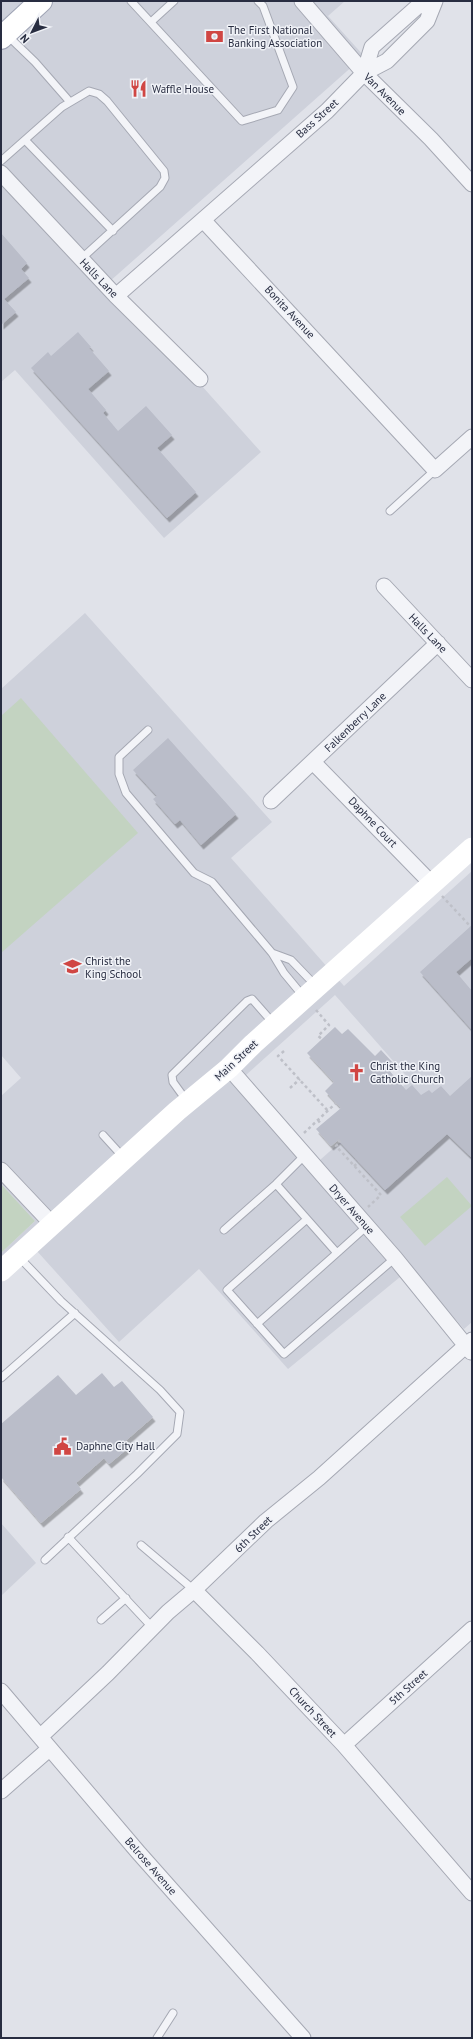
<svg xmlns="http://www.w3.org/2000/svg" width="473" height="2039" font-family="'PT Sans',sans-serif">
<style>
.built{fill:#ced1db;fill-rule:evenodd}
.green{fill:#c3d3c1}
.building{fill:#babdc9;filter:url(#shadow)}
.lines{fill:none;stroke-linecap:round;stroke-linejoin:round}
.service-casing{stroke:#a5a8b3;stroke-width:9}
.minor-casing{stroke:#a5a8b3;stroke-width:17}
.primary-casing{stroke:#9fa4b5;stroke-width:24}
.path{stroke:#bec0c8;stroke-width:2.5;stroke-dasharray:3 3;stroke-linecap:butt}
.service{stroke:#f3f4f8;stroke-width:7}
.minor{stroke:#f3f4f8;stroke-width:15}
.secondary{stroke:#fff;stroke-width:21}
.primary{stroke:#fff;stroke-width:22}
.labels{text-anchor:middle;stroke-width:3;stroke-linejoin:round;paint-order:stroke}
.poi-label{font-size:11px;fill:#282d41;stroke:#f0f2f7;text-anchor:start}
.street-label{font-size:11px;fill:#282d41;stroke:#f0f2f7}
</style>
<defs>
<filter id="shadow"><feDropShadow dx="2.5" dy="4.5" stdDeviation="0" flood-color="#0004"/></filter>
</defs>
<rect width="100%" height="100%" fill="#e0e2e9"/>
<path class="built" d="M1 1H345L328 16 364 56 109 282 261 452 164 538 15 370 1 382Z
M85 613 272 822 231 858 344 986 472 871V1322L464 1329 411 1268 288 1369 199 1269 119 1342 36 1250 1 1281V1253L35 1221 1 1184V1096L21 1078 1 1055V689ZM335 995 410 1080 320 1160 246 1075Z
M1 1523 36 1563 1 1596Z"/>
<path class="green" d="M21 698 138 833 1 953V716Z
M447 1177 472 1206 425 1246 400 1217Z
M1 1184 35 1221 1 1253Z"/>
<path class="building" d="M1 233 27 263 21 269 29 278 4 299 16 312 1 325Z
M78 332 91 347 89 348 109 371 88 389 106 410 103 413 118 431 146 406 172 435 157 448 196 492 167 518 31 368 48 352 51 356Z
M168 738 236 814 201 845 180 820 175 824 153 799 157 796 133 770Z
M472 925V958L456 972 472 991V1030L420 972Z
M335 1027 342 1034 348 1029 375 1056 381 1050 393 1063 387 1068 406 1090 412 1085 421 1095 429 1090 432 1093 441 1086 450 1096 472 1076V1158L447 1134 385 1190 338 1140 331 1146 316 1129 341 1108 325 1091 334 1082 307 1053Z
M102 1373 114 1387 122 1381 153 1417 122 1444 127 1449 109 1464 104 1458 76 1483 81 1489 41 1523 1 1477V1424L58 1375 76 1395Z"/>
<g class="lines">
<defs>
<path id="service" d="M131 1 242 121 278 110 293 87 263 6 258 1
M151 22 174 1
M7 35 35 62 70 102
M25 140 113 231
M1 161 62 107 89 91 99 94 107 101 164 171 165 178 160 187 81 259
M390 511 435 470
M148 730 119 757V774L126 793 194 873 212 882 272 953 284 973 303 996
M272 953 291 960 315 985
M186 1100 173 1082 172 1075 247 1001 252 999 274 1024
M103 1135 123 1157
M307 1219 227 1290 284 1354 395 1258
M224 1230 276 1184 305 1155
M337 1253 367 1226
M19 1257 61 1301 160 1390 180 1412 177 1434 137 1474 45 1560
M257 1324 337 1253 276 1184
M1 1378 75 1313
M68 1537 152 1627
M141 1545 194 1590
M101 1620 126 1598
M157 2038 173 2013"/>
<path id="minor" d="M302 1 364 73 431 139 472 184
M364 73 372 47 417 7 435 1
M1 173 116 296 200 379
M203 220 435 470 472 437
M116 296 327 111 364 73 387 61 427 21 435 1
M384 586 472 680
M313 762 432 884
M271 801 438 643
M229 1068 395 1258 471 1352
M1 1170 53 1225
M194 1590 257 1653 344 1745 472 1893
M1 1691 138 1852 303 2038
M41 1736 108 1673 168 1612 194 1590 266 1521 319 1478 472 1340
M344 1745 472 1629
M1 1791 49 1749"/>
<path id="primary" d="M1 38 41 1"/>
</defs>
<use href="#service" class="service-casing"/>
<use href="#minor" class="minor-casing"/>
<use href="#primary" class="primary-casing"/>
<path class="path" d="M442 896 471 927
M316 1010 329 1025 318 1036 322 1039
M284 1051 278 1056 328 1111
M290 1088 300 1079
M318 1120 321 1124
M304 1133 336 1103
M338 1140 340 1142 336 1146 381 1195 368 1207
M354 1166 359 1162"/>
<use href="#service" class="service"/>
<use href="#minor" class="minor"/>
<path class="secondary" d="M1 1271 177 1111 229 1068 253 1044 472 848"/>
<use href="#primary" class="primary"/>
</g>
<defs>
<symbol id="bank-bare" viewBox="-9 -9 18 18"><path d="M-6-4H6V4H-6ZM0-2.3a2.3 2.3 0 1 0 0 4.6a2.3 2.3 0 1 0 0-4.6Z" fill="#d04643" stroke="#f0f2f7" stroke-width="2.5" paint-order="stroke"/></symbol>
<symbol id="restaurant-bare" viewBox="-9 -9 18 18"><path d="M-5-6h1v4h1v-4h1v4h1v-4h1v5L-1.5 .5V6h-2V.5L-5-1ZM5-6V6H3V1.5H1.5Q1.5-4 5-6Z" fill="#d04643" stroke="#f0f2f7" stroke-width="2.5" paint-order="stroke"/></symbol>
<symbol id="school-bare" viewBox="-9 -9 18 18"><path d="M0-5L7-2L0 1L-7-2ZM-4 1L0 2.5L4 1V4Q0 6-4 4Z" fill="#d04643" stroke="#f0f2f7" stroke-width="2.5" paint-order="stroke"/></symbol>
<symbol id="church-bare" viewBox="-9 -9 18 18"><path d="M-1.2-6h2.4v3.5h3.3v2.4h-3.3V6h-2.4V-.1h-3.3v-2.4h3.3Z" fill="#d04643" stroke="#f0f2f7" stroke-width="2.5" paint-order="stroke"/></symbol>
<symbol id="civic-bare" viewBox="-9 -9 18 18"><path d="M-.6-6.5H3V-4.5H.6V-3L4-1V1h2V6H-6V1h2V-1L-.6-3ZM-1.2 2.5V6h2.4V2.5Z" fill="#d04643" stroke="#f0f2f7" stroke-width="2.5" paint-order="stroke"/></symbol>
</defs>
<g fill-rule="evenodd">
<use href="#bank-bare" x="202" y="24" width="25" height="25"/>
<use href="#restaurant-bare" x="126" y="76" width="25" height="25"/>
<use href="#school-bare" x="60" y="954" width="25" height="25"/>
<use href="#church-bare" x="344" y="1060" width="25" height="25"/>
<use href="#civic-bare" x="50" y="1434" width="25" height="25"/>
</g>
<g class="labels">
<g class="poi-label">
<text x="228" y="34">The First National<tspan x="228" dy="13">Banking Association</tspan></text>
<text x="152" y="93">Waffle House</text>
<text x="85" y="965">Christ the<tspan x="85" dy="13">King School</tspan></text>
<text x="370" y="1070">Christ the King<tspan x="370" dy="13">Catholic Church</tspan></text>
<text x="76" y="1450">Daphne City Hall</text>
</g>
<g class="street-label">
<text transform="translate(385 94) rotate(45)" y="4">Van Avenue</text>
<text transform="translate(317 118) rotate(-42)" y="4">Bass Street</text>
<text transform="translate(99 278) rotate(46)" y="4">Halls Lane</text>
<text transform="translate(290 312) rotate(47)" y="4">Bonita Avenue</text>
<text transform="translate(428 633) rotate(46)" y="4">Halls Lane</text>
<text transform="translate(355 722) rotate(-44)" y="4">Falkenberry Lane</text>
<text transform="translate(373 822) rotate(46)" y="4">Daphne Court</text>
<text transform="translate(236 1060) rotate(-43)" y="4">Main Street</text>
<text transform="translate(352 1209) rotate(49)" y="4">Dryer Avenue</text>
<text transform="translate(253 1534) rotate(-44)" y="4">6th Street</text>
<text transform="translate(408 1687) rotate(-42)" y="4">5th Street</text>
<text transform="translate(313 1712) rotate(47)" y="4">Church Street</text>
<text transform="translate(151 1866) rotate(49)" y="4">Belrose Avenue</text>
</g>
</g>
<rect width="473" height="2039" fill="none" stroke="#282d41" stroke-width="4"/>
<g transform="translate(32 32) rotate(228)" stroke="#f0f2f7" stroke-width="3" paint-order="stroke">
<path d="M0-3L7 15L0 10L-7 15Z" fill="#282d41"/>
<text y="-6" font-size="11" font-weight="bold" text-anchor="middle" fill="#282d41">N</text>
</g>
</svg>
